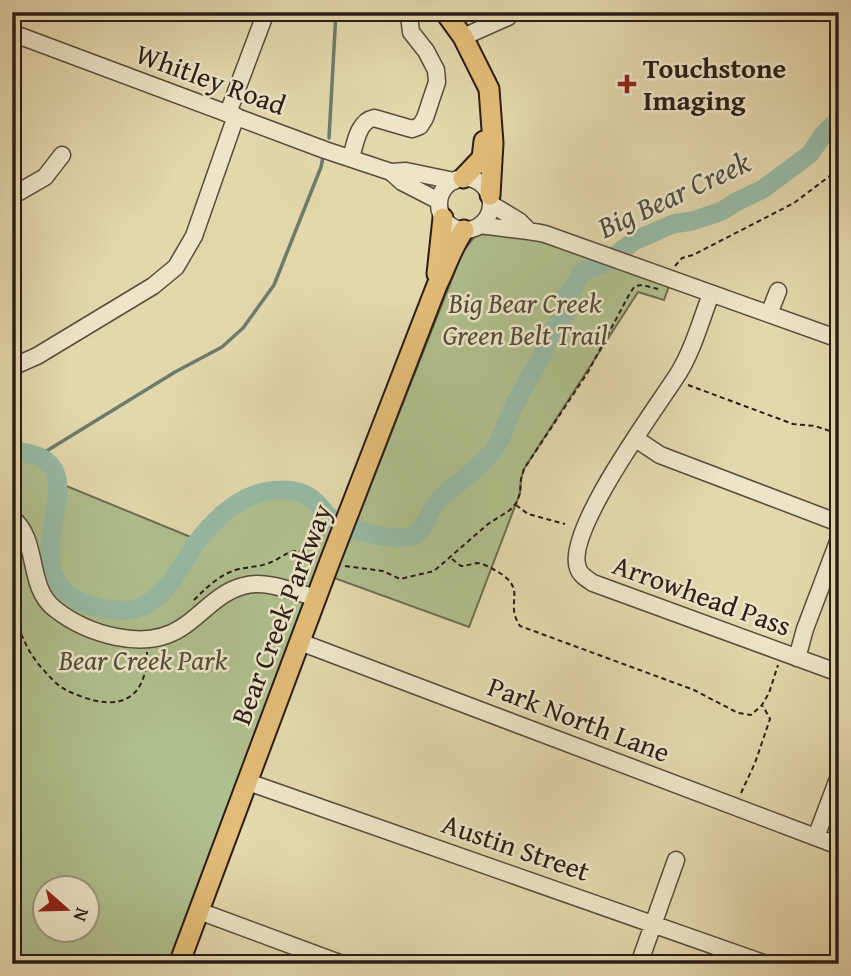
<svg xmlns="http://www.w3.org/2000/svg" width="851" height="976" font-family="'Gentium Book Plus',serif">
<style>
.green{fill:#afbf8d;stroke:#6d6e52;stroke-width:2;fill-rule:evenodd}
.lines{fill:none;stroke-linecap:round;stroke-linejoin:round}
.stream{stroke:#6b7c6d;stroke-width:3.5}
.river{stroke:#96baa5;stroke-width:19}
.minor-casing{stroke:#594c3d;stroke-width:19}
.major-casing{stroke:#2b1e18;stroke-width:23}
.path{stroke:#2b1e18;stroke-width:2;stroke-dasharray:5 3.5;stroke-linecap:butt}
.minor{stroke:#ede5c9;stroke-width:16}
.major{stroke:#e2bc76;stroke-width:19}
.poi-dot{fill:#8f2418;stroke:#ede5c9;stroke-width:2.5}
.labels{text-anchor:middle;stroke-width:5;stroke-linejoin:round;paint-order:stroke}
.poi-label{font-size:28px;font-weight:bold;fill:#2b1e18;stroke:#ede5c9;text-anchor:start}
.street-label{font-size:28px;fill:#2b1e18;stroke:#ede5c9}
.park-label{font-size:28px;font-style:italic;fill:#534e3b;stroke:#ede5c9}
.water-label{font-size:30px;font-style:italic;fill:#4b4d42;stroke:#ede5c9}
</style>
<rect width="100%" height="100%" fill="#e3d7ac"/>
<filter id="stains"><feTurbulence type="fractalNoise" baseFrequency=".00286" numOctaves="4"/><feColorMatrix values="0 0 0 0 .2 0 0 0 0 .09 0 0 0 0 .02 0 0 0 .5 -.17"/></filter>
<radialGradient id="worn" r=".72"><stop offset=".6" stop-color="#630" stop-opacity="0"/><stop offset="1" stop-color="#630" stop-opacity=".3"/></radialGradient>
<path class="green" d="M500 233 550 239 670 283 664 300 638 292 524 469 521 479 520 493 469 627 334 578 463 251 476 235Z
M12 451C40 452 50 455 59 483L198 540C211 527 224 512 239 502 274 480 313 490 335 523L168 964H12ZM46 888H88V930H46Z"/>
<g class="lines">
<path class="stream" d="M329 138 336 12
M40 455 175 372 222 347 243 328 274 285 321 167 323 157"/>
<path class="river" d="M12 451C108 457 14 550 68 594 79 603 92 607 107 609 117 610 128 612 138 608 168 598 180 565 197 542 211 524 232 503 254 495 268 489 292 488 306 495 318 500 323 513 333 520 349 529 405 547 419 532 427 523 430 509 439 500 457 481 482 469 496 446 503 436 506 423 511 412 520 395 529 376 539 362 544 355 545 345 549 337 553 328 562 319 567 312L568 308 564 297 572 290 582 272 605 263 634 241 673 224 692 221 722 211 736 202 763 189 810 154 823 135 839 119"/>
<defs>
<path id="minor" d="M12 33 325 150 391 172 406 171 454 181
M463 37 508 17 509 12
M228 113 266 12
M351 158C355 144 358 121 374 118L412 129 420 126 425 118 437 82 436 70 426 51 411 32 409 15 412 12
M391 172 402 182 439 201
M439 204a26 26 0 1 1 52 0a26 26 0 1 1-52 0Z
M12 196 45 177 62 155
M491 204 519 221 528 230
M480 225C502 229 524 229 545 234L839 339
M711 294C701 320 693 350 678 374 657 407 564 532 578 568 580 575 587 579 593 583L839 673
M769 314 778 291
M12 367 37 356 153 286 176 267 194 236 236 116
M636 439 660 455 839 523
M12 518C40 540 26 587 55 609 87 634 144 652 181 628 202 615 217 593 243 586 265 579 295 592 316 598
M300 642 839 846
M797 658 805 629 839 539
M248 782 766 964
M816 837 839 776
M199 911 342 964
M639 964 676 860"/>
<path id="major" d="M445 12 463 37 489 89 493 143 490 195
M463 178 482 158 484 141
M437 274 443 218
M179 964 330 561 437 285C446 267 452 247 464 230"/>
</defs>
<use href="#minor" class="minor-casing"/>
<use href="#major" class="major-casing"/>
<path class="path" d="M675 266 682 258 693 255 794 203 839 169
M688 385 793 424 815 426 839 434
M516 505 528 514 565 524
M452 559 461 566C467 566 471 564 477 563 483 563 489 567 493 569 531 589 503 601 520 626L694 690 738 713 751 715 762 705 769 693 778 665
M345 566 383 571 400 579 434 571 488 524 510 510 517 502 520 493 521 479 524 469 588 372 630 293 635 286 642 285 658 289
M194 600C207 587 220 574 239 569 248 567 257 567 266 564 290 556 287 544 317 556
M12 610C17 620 19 631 24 640 30 655 41 668 52 679 60 688 69 692 80 696 121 712 147 698 147 652
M741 793 755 763 770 719 763 706"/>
<use href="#minor" class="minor"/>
<use href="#major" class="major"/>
</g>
<path class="poi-dot" d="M623.5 73.5h7v7h7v7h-7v7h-7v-7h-7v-7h7z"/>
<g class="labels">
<g class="poi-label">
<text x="643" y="78">Touchstone<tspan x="643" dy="32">Imaging</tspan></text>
</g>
<g class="street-label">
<text transform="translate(211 79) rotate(20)" y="10">Whitley Road</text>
<text transform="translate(702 595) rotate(20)" y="10">Arrowhead Pass</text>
<text transform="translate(281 614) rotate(-69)" y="10">Bear Creek Parkway</text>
<text transform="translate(579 719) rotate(21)" y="10">Park North Lane</text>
<text transform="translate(516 847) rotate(19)" y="10">Austin Street</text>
</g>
<g class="park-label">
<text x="525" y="313">Big Bear Creek<tspan x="525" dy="32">Green Belt Trail</tspan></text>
<text x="143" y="670">Bear Creek Park</text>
</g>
<g class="water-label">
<text transform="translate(674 195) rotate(-25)" y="10">Big Bear Creek</text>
</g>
</g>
<rect width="851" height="976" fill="none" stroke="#e3d7ac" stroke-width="42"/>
<rect x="14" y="14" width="823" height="948" fill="none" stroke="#2b1e18" stroke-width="3.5"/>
<rect x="21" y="21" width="809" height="934" fill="none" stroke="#2b1e18" stroke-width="2"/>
<g transform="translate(66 909) rotate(110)"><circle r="33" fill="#ede5c9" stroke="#9f9582" stroke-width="2"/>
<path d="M0-5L12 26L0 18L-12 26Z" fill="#8f2418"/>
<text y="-10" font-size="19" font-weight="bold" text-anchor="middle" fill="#2b1e18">N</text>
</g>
<rect width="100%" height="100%" filter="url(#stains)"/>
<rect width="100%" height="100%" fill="url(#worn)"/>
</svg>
